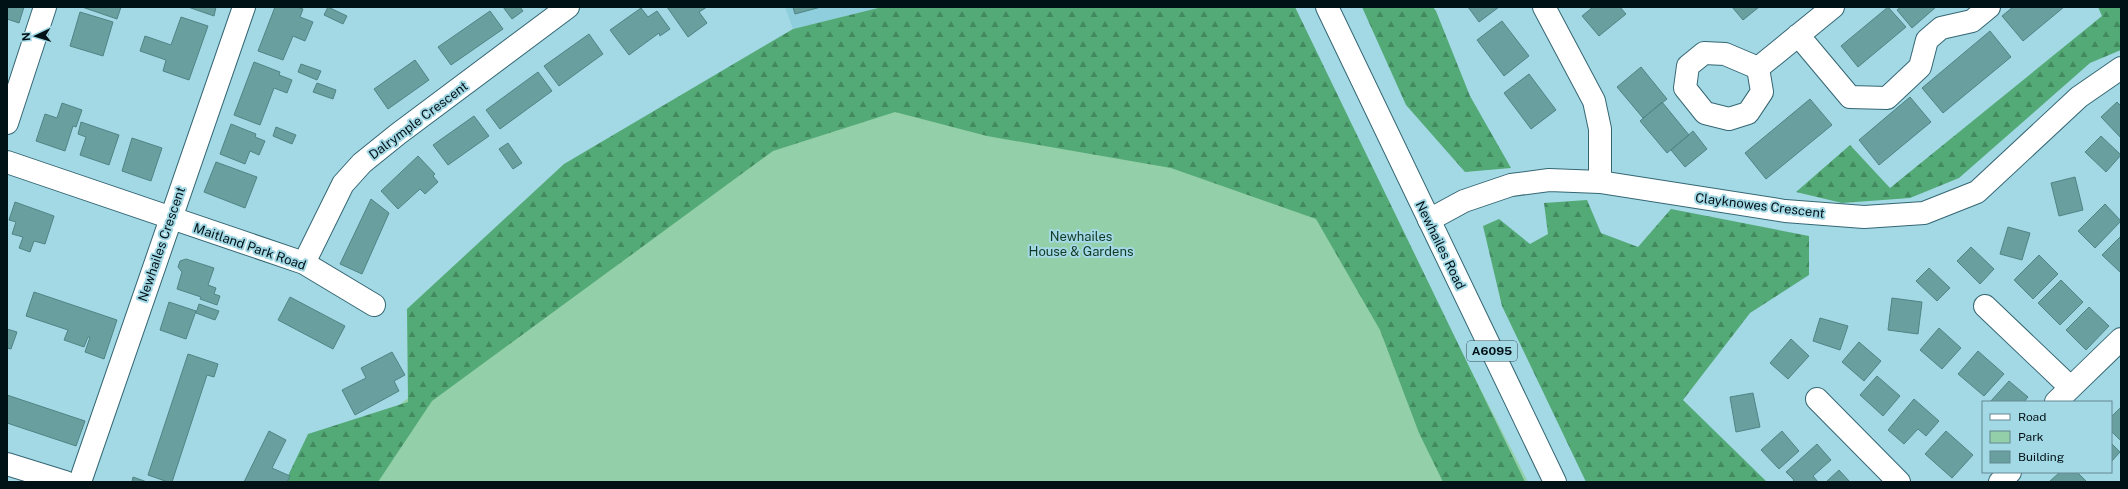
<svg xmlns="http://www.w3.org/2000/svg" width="2128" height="489" font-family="'Public Sans',sans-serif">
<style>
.built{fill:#8fcedd}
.green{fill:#93cfa8}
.forest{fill:url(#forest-firs)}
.building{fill:#699f9e;stroke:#4f8585}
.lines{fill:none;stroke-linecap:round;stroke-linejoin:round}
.minor-casing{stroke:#356773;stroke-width:24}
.major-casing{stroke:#356773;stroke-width:24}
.minor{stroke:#fff;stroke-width:22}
.major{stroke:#fff;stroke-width:22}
.labels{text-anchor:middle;stroke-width:4;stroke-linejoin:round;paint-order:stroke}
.shield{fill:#a3d8e5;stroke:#324d55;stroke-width:1}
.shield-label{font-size:12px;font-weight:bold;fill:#011217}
.street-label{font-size:13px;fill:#011217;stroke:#a3d8e5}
.park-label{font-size:13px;fill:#133923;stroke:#a3d8e5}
</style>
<defs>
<pattern id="forest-firs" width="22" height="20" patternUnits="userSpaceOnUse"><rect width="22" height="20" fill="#53aa76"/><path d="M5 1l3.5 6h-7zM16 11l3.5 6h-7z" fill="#428960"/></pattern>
</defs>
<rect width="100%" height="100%" fill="#a3d8e5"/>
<path class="built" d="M785 7H882L793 29Z"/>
<path class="green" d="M982 7H1285L1528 482H329L356 437 834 80Z"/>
<path class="forest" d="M882 7H1295L1525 482H1443L1419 433 1380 330 1316 219 1171 168 987 136 895 112 773 151 432 401 378 482H285L308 434 408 402 407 309 564 164 793 29Z
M1362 7H1433L1436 11 1470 96 1511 168 1465 172 1406 105Z
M2098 7H2121V50L2090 63 1959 178 1910 198 1842 203 1796 192 1850 145 1890 188 2102 16Z
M1587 200 1601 233 1638 247 1671 209 1809 236V275L1750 313 1683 400 1767 482H1586L1502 306 1483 226 1499 219 1530 244 1548 234 1544 203Z"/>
<path class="building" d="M7 7H24L19 23 7 19Z
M82 7H121L117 19Z
M188 7H216L214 16Z
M275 7H297L303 9 300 17 313 22 305 41 293 36 283 60 258 51Z
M328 7 347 16 343 24 324 15Z
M503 7H520L523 11 512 19Z
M667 7H707L699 12 707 23 688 37Z
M793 7H821L795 14Z
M1468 7H1499L1479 22Z
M1593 7H1620L1626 14 1599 36 1582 16Z
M1732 7H1759L1743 20Z
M1888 7 1906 27 1858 67 1841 46Z
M1901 7H1936L1912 28 1897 10Z
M2013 7H2064L2023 41 2002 16Z
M641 8 648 17 657 11 670 29 660 36 659 33 629 55 610 30Z
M490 11 503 29 451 65 438 47Z
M80 12 113 22 103 56 70 46Z
M181 17 208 26 189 80 163 71 166 60 140 51 145 36 171 45Z
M1502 21 1529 56 1504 76 1477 40Z
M1990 31 2011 57 1943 113 1922 88Z
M589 34 603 54 559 86 544 66Z
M415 60 429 80 388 109 374 89Z
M254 62 280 72 279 75 292 80 287 93 274 88 260 125 234 115Z
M301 64 321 71 317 80 298 72Z
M1641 67 1667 99 1643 118 1617 87Z
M538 72 552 91 500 129 486 110Z
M1529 74 1556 110 1531 129 1504 93Z
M317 83 336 90 333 99 313 92Z
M1910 97 1931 122 1879 165 1859 140Z
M1810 99 1832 125 1766 179 1745 153Z
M1662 102 1689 135 1667 153 1640 121Z
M2117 102 2121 106V138L2101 117Z
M62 103 82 110 76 127 73 126 65 151 36 141 45 114 57 118Z
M474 116 489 136 448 165 433 145Z
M81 122 119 135 109 165 80 155 86 137 78 134Z
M231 124 256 134 255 137 265 141 259 155 250 151 245 164 220 154Z
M276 127 296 135 292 144 273 136Z
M1693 131 1707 149 1685 167 1671 150Z
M2101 136 2121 155 2106 172 2085 152Z
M132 138 162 148 151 181 122 171Z
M508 143 522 163 513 169 499 149Z
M418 156 435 174 433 176 438 182 425 194 420 189 398 209 381 191Z
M216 162 257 177 245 208 204 192Z
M2075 177 2083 210 2059 216 2051 183Z
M371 199 389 213 362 274 340 264Z
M15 202 54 216 45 244 34 241 30 252 19 248 23 237 12 234 16 222 9 220Z
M2105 204 2121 221 2095 248 2078 231Z
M2008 227 2030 233 2022 260 2000 254Z
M2121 236V273L2102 255Z
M1971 247 1994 269 1980 284 1957 261Z
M2039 255 2058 274 2033 299 2014 280Z
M186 259 214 268 208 285 216 288 214 294 220 296 217 305 200 299 201 297 177 289 182 272 178 267 180 261Z
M1929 268 1950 288 1937 301 1916 281Z
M2061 280 2083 302 2060 325 2038 303Z
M34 292 117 320 104 359 85 352 90 337H88L84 347 64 340 68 330 26 316Z
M290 297 345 326 333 349 278 320Z
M1892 298 1922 302 1918 334 1888 330Z
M169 302 196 311 186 339 160 330Z
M199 304 219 311 215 320 196 313Z
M2089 307 2109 326 2086 350 2066 330Z
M1820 318 1848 326 1840 350 1813 341Z
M1939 328 1961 348 1942 369 1920 350Z
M7 329 17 332 11 349 7 348Z
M1791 339 1809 356 1788 379 1770 363Z
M1859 342 1881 361 1864 381 1842 362Z
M1978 351 2004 374 1984 396 1958 374Z
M392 352 405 375 394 381 399 391 355 415 342 390 366 378 361 368Z
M188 354 218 364 214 377 207 375 172 482H168L148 475Z
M1877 376 1900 396 1883 416 1860 395Z
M2009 381 2028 397 2024 402H1990Z
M1753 393 1760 427 1736 432 1730 397Z
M7 395 85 421 76 446 7 423Z
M1914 399 1939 421 1926 436 1918 429 1904 444 1888 430Z
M2121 407V441L2111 431V417Z
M269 431 286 440 272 468 290 476 287 482H244Z
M1782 431 1799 451 1779 469 1761 450Z
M1946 431 1973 455 1952 478 1925 454Z
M2111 443 2120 452 2111 462Z
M1817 444 1831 460 1813 476 1818 482H1792L1794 480 1786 472Z
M1839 470 1850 482H1826Z
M2060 472H2077L2087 482H2049Z
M133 477 147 482H132Z"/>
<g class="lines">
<defs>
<path id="minor" d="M1544 7 1594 101 1600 129V182
M1798 35 1850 97 1887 98 1920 67 1927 40 1941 28 1972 21 1989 7
M1704 53 1725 54 1758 68 1762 92 1748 113 1729 119 1705 113 1685 88 1688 66Z
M1758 68 1833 7
M7 123 45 7
M7 162 304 263 374 305
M1429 220 1464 201 1511 185 1549 180 1600 182 1785 211 1864 217 1924 213 1977 192 2079 97 2121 68
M304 263 343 184 362 163 398 134 568 7
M1985 306 2070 387
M1817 399 1899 482
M2056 402 2121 339
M7 464 65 482
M80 482 244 7
M2000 482 2010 472"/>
<path id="major" d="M1327 7 1555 482"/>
</defs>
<use href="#minor" class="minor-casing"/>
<use href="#major" class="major-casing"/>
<use href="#minor" class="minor"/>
<use href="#major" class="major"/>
</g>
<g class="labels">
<rect class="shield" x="1467" y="341" width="50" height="20" rx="3"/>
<g class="shield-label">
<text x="1492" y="355">A6095</text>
</g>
<g class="street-label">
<text transform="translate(418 120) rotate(-37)" y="5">Dalrymple Crescent</text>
<text transform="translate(1760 205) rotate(7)" y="5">Clayknowes Crescent</text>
<text transform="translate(161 244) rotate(-71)" y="5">Newhailes Crescent</text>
<text transform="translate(1441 245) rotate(64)" y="5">Newhailes Road</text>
<text transform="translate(250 246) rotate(19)" y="5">Maitland Park Road</text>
</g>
<g class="park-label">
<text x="1081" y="241">Newhailes<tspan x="1081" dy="15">House &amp; Gardens</tspan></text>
</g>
</g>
<rect width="2128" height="489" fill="none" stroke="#011217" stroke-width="16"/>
<rect x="1982" y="401" width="130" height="72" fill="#a3d8e5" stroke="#628993"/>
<rect x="1990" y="414" width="20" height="6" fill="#ffffff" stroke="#628993"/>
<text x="2018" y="421" font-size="12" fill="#011217">Road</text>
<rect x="1990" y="431" width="20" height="12" fill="#93cfa8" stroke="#628993"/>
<text x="2018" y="441" font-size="12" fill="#011217">Park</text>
<rect x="1990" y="451" width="20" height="12" fill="#699f9e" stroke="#628993"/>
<text x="2018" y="461" font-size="12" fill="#011217">Building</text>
<g transform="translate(36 36) rotate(266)" stroke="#a3d8e5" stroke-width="3" paint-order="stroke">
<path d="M0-3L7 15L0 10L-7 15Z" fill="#011217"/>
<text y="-6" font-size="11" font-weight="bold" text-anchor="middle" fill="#011217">N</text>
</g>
</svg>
